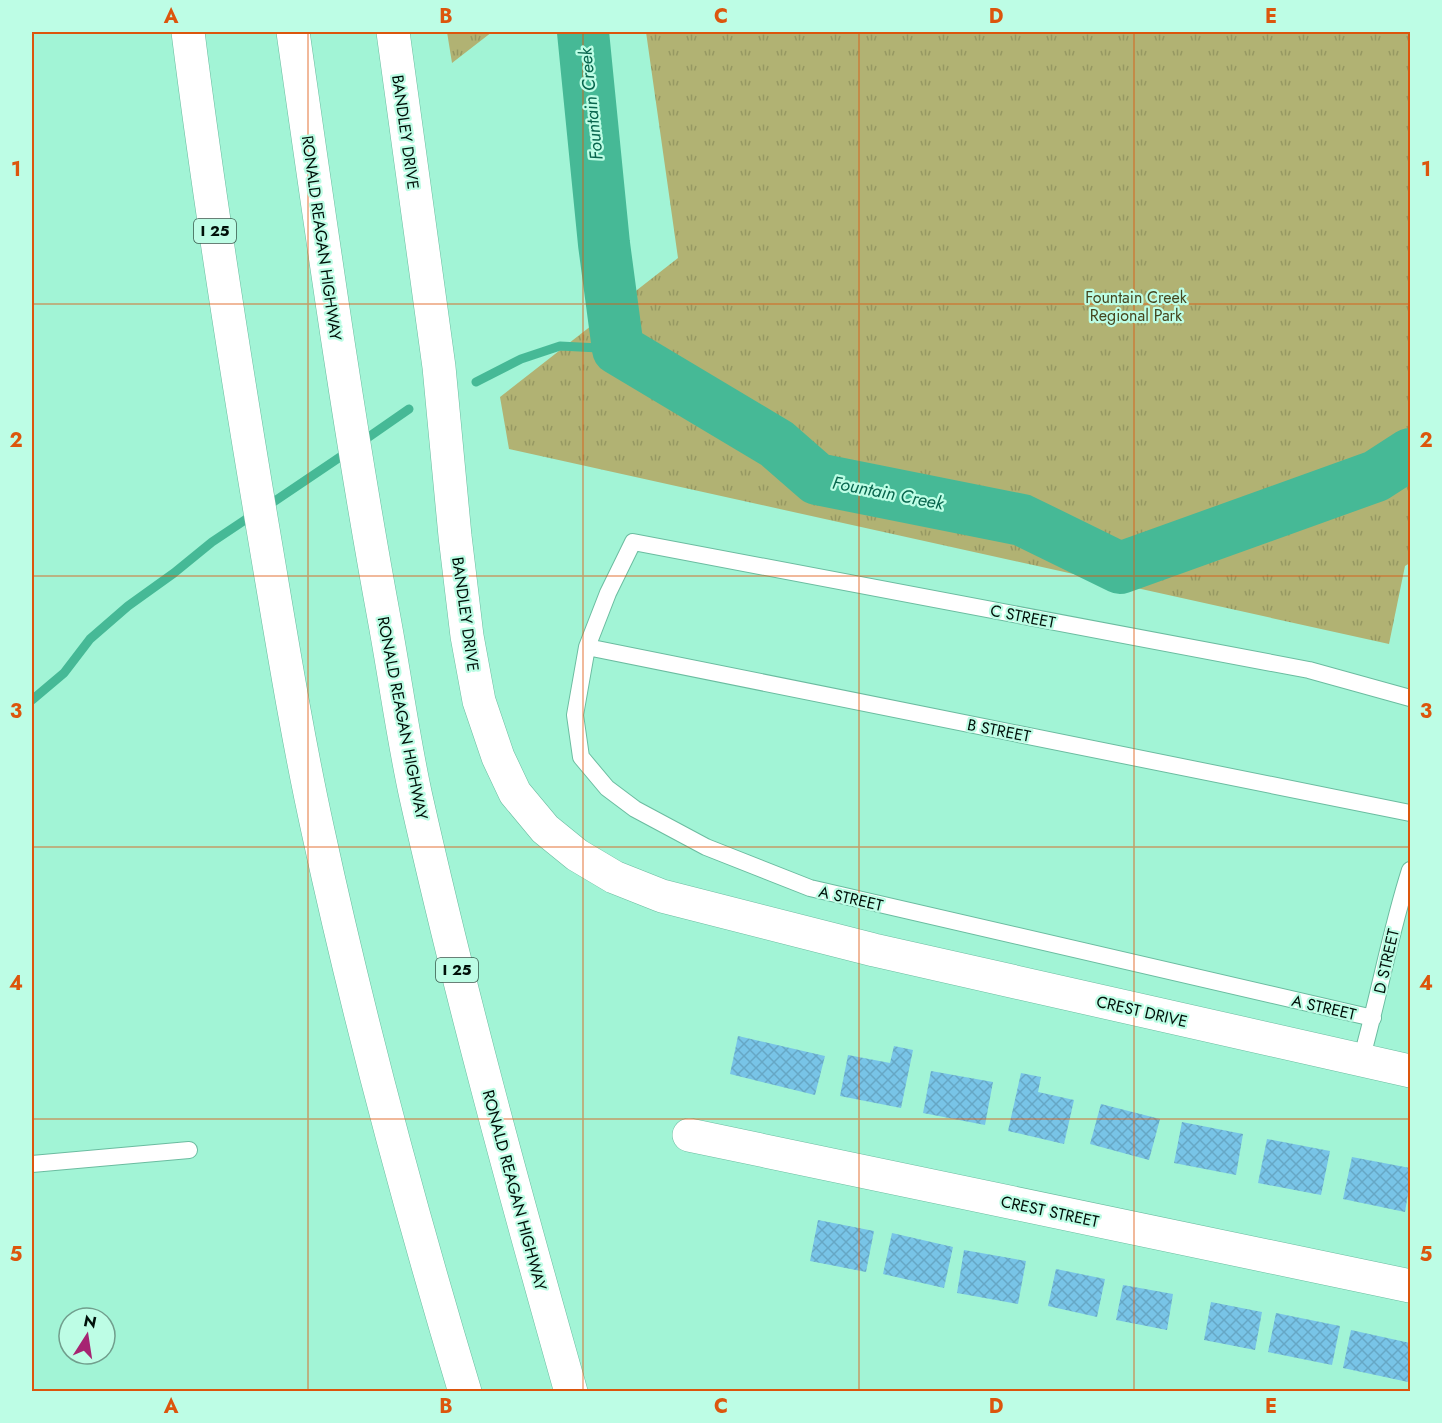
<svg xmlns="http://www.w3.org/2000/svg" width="1442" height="1423" font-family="Jost,sans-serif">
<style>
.park{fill:url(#park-tufts)}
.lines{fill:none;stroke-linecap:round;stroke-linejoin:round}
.stream{stroke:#46b996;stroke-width:9}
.river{stroke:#46b996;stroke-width:52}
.building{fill:url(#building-cross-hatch)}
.lane-casing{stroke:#6bbca0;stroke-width:18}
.street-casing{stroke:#6bbca0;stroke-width:34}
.secondary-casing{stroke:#6bbca0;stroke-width:34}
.highway-casing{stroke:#6bbca0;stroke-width:34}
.lane{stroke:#fff;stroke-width:16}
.street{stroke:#fff;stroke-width:33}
.secondary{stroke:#fff;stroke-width:33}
.highway{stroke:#fff;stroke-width:33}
.grid{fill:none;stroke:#dc550c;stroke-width:1.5;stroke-opacity:0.55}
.labels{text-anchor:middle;stroke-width:4.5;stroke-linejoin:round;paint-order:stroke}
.shield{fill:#bdfde5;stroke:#39574b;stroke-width:1.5}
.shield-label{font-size:15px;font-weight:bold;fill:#001009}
.street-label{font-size:16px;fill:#001009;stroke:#bdfde5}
.park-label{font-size:16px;fill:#45451e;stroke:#bdfde5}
.water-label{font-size:18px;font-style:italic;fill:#07654d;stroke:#bdfde5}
.neatline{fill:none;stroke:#dc550c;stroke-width:2}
.grid-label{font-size:20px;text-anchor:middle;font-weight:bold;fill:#dc550c}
</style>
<defs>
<pattern id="park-tufts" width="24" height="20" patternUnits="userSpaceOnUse" patternTransform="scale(1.5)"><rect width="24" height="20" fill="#b1b273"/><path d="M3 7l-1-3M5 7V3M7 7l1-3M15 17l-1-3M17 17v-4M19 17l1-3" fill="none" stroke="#969862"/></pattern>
<pattern id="building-cross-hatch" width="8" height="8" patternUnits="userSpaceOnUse" patternTransform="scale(1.5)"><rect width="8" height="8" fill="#78c4e7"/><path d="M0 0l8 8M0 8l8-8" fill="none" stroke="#66a7c5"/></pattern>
</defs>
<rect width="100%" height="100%" fill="#a2f4d6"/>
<path class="park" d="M447 32H492L452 63Z
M646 32H1410V563L1405 566 1389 644 509 449 500 397 678 258Z"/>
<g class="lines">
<path class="stream" d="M476 382 521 359 560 346 618 349
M360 443 409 409
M266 507 349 451
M32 700 64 673 90 639 128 606 174 573 212 542 254 514"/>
<path class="river" d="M583 32 604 244 618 349 777 444 817 479 1022 520 1120 568 1376 476 1410 454"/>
</g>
<path class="building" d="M738 1036 825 1056 815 1095 730 1074Z
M894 1046 913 1050 901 1108 840 1096 848 1055 890 1063Z
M931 1071 993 1082 985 1125 923 1113Z
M1021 1073 1041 1077 1038 1092 1074 1100 1064 1144 1008 1131Z
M1101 1104 1160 1119 1149 1160 1090 1144Z
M1182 1122 1243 1134 1236 1175 1174 1163Z
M1267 1139 1330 1151 1321 1195 1258 1183Z
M1352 1157 1410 1168V1182L1405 1212 1343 1199Z
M818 1220 874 1231 866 1272 810 1261Z
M892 1233 953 1247 944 1288 883 1274Z
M964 1250 1026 1261 1018 1304 957 1293Z
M1056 1269 1105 1279 1097 1317 1048 1306Z
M1123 1285 1173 1294 1167 1330 1116 1320Z
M1211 1302 1262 1312 1255 1350 1204 1340Z
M1276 1313 1340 1326 1332 1365 1268 1352Z
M1351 1330 1410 1343V1371L1408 1382 1343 1368Z"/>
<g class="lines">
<defs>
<path id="lane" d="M587 647 1410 813
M1373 1018 810 888 706 847 635 809 607 788 581 757 575 715 587 647 608 593 633 542 1309 670 1410 698
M1361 1060C1379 997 1390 932 1410 870
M32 1164 189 1150"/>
<path id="street" d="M689 1135 1410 1286"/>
<path id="secondary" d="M393 32 439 367 455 536 467 636 479 701 498 757 515 793 545 829 577 855 614 877 662 896 874 950 1410 1071"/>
<path id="highway" d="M188 32C209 198 235 363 263 529 280 629 296 731 318 831 359 1020 409 1206 465 1392
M293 32C321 228 348 423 384 618 395 677 403 738 416 797 461 997 515 1194 571 1392"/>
</defs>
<use href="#lane" class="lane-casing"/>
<use href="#street" class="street-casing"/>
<use href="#secondary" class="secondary-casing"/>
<use href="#highway" class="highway-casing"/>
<use href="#lane" class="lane"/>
<use href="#street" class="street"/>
<use href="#secondary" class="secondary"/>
<use href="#highway" class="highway"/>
</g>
<path class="grid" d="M308 32V1392M583 32V1392M859 32V1392M1134 32V1392M32 304H1410M32 576H1410M32 847H1410M32 1119H1410"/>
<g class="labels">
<g class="shield">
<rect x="194" y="219" width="42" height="24" rx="4.5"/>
<rect x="436" y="958" width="42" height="24" rx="4.5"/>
</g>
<g class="shield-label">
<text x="215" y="236">I 25</text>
<text x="457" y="975">I 25</text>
</g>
<g class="street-label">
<text transform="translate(406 132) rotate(82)" y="6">BANDLEY DRIVE</text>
<text transform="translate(322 238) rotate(82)" y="6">RONALD REAGAN HIGHWAY</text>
<text transform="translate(466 614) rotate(82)" y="6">BANDLEY DRIVE</text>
<text transform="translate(1023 616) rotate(11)" y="6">C STREET</text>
<text transform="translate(403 718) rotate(79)" y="6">RONALD REAGAN HIGHWAY</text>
<text transform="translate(999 730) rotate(11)" y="6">B STREET</text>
<text transform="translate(851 898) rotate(13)" y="6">A STREET</text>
<text transform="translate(1386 961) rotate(-77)" y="6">D STREET</text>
<text transform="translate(1324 1007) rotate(13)" y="6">A STREET</text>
<text transform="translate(1142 1011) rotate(13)" y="6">CREST DRIVE</text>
<text transform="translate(515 1190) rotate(75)" y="6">RONALD REAGAN HIGHWAY</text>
<text transform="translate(1050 1211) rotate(12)" y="6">CREST STREET</text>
</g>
<g class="park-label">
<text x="1136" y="303">Fountain Creek<tspan x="1136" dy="18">Regional Park</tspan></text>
</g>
<g class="water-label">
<text transform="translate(591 104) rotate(-96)" y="6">Fountain Creek</text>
<text transform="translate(888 493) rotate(11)" y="6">Fountain Creek</text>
</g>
</g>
<rect width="1442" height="1423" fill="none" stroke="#bdfde5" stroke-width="66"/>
<g transform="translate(87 1336) rotate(12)"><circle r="28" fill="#bdfde5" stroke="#719e8d" stroke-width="1.5"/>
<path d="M0-4.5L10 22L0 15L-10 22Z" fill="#a62472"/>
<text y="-9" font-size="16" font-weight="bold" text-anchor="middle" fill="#001009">N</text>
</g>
<rect x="33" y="33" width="1376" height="1357" class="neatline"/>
<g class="grid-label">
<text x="171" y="23">A</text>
<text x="446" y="23">B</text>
<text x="721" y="23">C</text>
<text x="996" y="23">D</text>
<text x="1271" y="23">E</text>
<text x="16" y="176">1</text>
<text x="1426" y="176">1</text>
<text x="16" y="447">2</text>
<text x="1426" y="447">2</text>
<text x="16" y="718">3</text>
<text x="1426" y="718">3</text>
<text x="16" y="990">4</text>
<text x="1426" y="990">4</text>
<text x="16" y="1261">5</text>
<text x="1426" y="1261">5</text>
<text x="171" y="1413">A</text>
<text x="446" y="1413">B</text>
<text x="721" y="1413">C</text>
<text x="996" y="1413">D</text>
<text x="1271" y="1413">E</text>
</g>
</svg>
